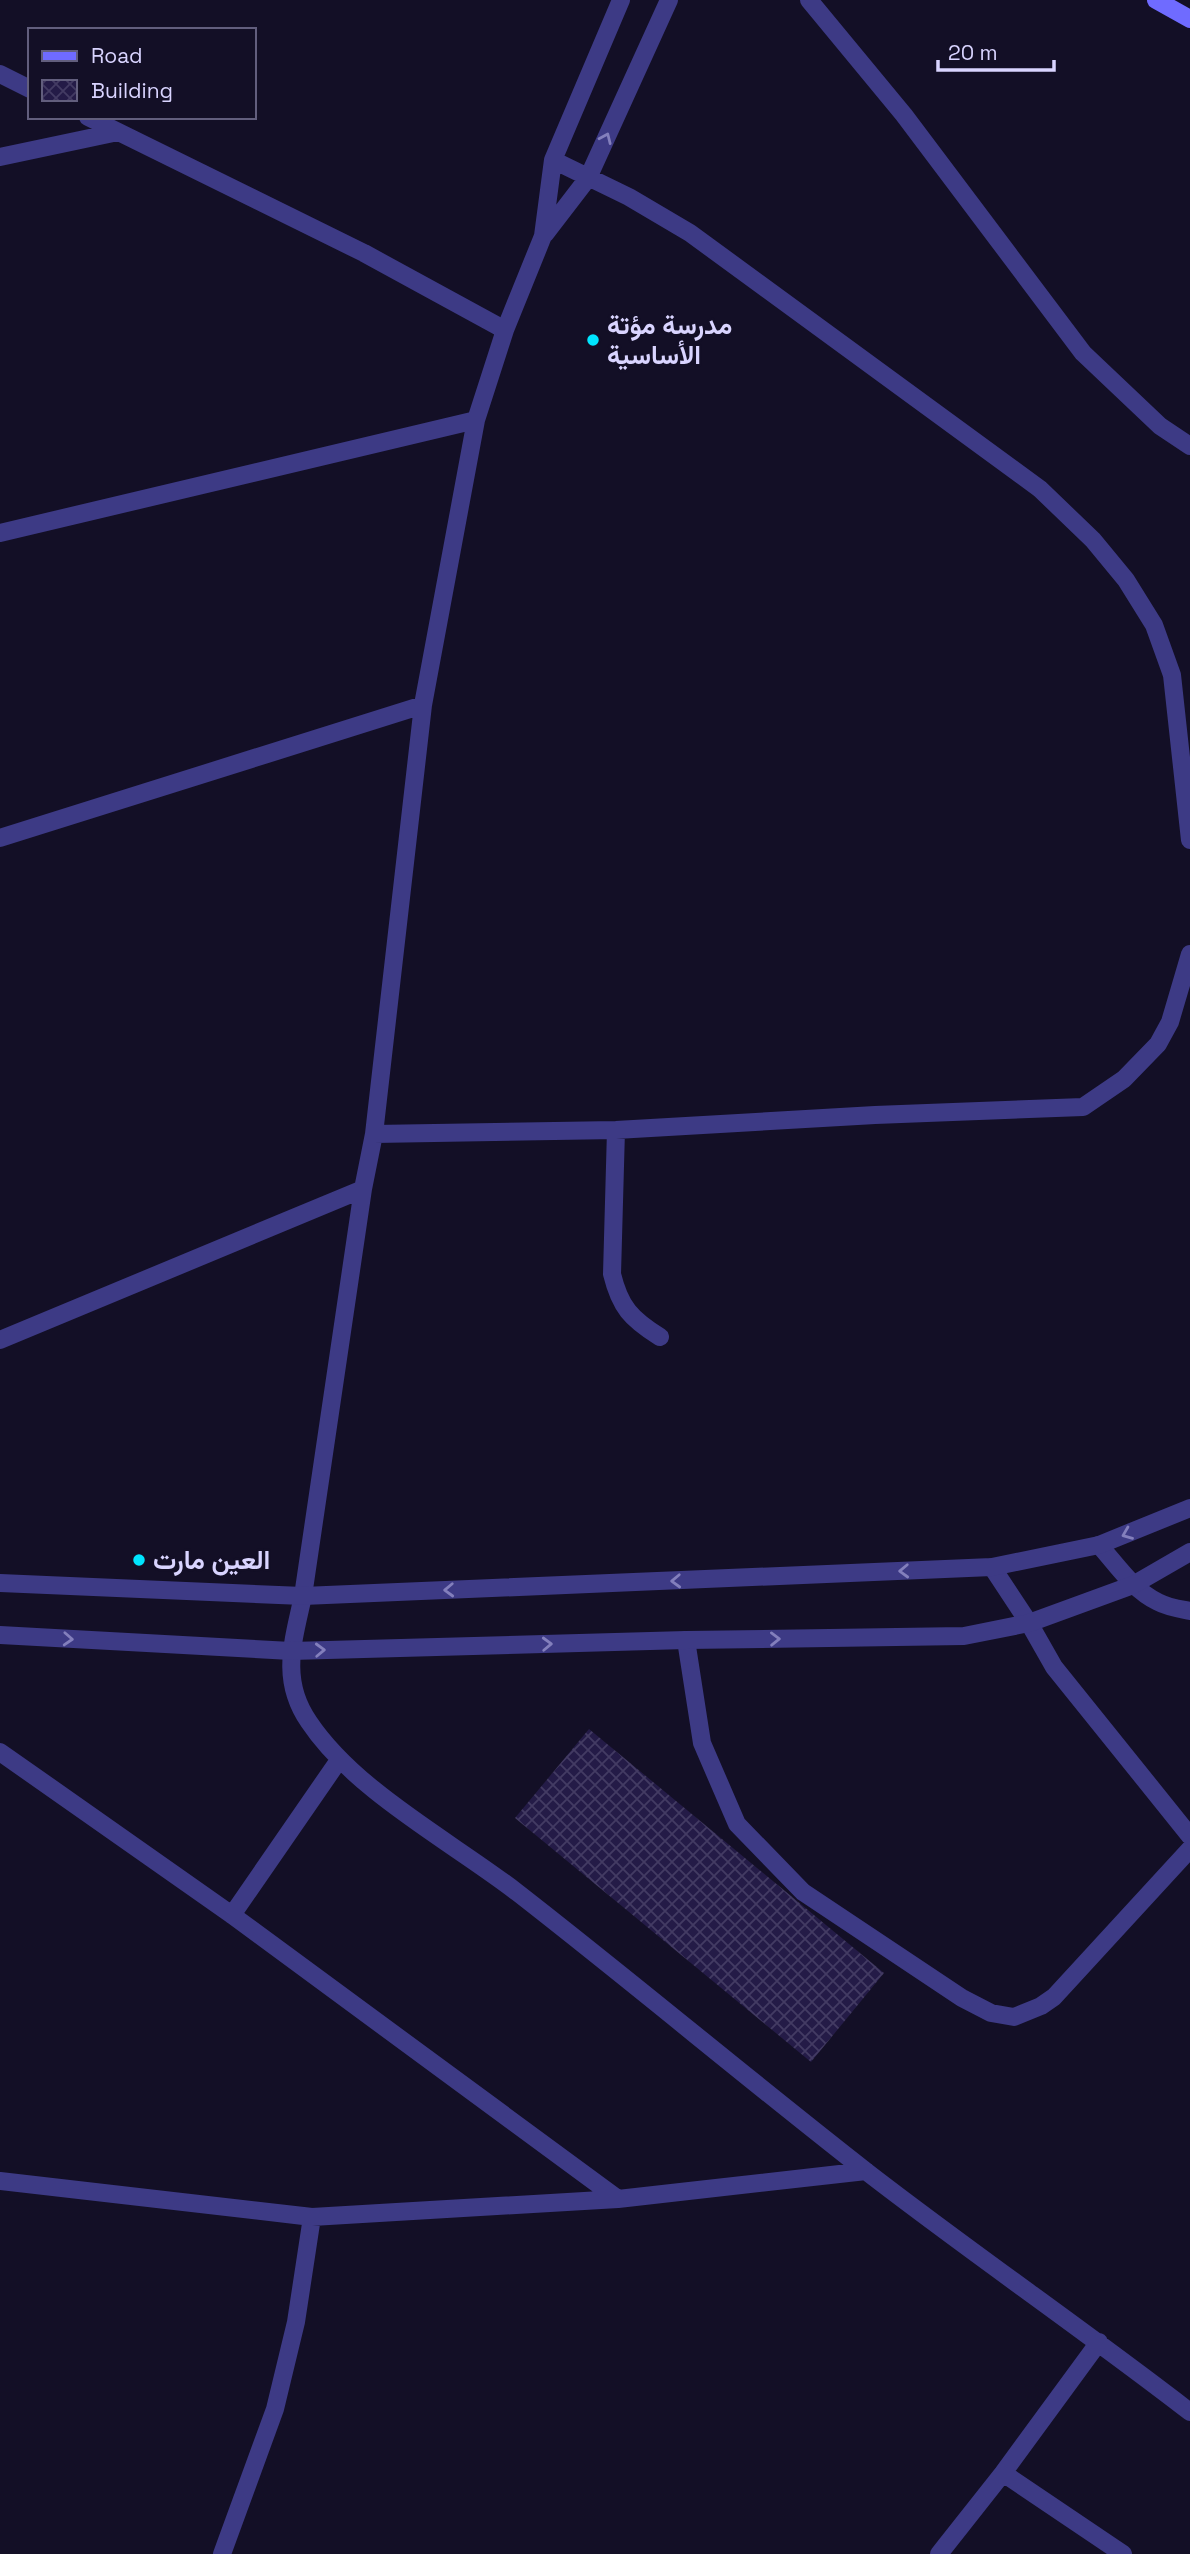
<svg xmlns="http://www.w3.org/2000/svg" width="1190" height="2554" font-family="'Space Grotesk',Vazirmatn,sans-serif">
<style>
.building{fill:url(#building-cross-hatch)}
.lines{fill:none;stroke-linecap:round;stroke-linejoin:round}
.minor{stroke:#3d3a85;stroke-width:18}
.tertiary{stroke:#3d3a85;stroke-width:18}
.secondary{stroke:#6f6bff;stroke-width:18}
.oneway{stroke:#837fbc}
.poi-dot{fill:#00e5ff;stroke:#130f26;stroke-width:2.5}
.labels{text-anchor:middle;stroke-width:5;stroke-linejoin:round;paint-order:stroke}
.poi-label{font-size:26px;font-weight:bold;fill:#d9d4ff;stroke:#130f26;text-anchor:start}
</style>
<defs>
<pattern id="building-cross-hatch" width="8" height="8" patternUnits="userSpaceOnUse" patternTransform="scale(1.75)"><rect width="8" height="8" fill="#241b47"/><path d="M0 0l8 8M0 8l8-8" fill="none" stroke="#433b63"/></pattern>
</defs>
<rect width="100%" height="100%" fill="#130f26"/>
<path class="building" d="M589 1729 884 1973 811 2062 515 1818Z"/>
<g class="lines">
<path class="minor" d="M621 0 553 160 543 236 505 330 476 420 423 705 374 1134 363 1189 303 1596C293 1642 280 1680 309 1722 355 1791 452 1842 518 1893 635 1984 749 2080 867 2172 973 2254 1084 2330 1190 2412
M809 0 904 115 1083 353 1160 426 1190 446
M0 74 30 89
M88 117 364 253 505 330
M0 157 118 132
M553 160 629 197 690 233 1040 489 1093 540 1126 580 1154 625 1172 675 1190 840
M545 234 588 178 669 0
M0 533 476 420
M0 838 423 705
M616 1130 612 1274C620 1307 631 1319 660 1337
M374 1134 616 1130 875 1115 1083 1107 1124 1079 1158 1044 1170 1022 1190 954
M0 1340 363 1189
M1099 1545C1117 1565 1133 1590 1158 1602 1167 1607 1180 1609 1190 1611
M992 1567 1029 1623 1054 1667 1190 1836
M686 1640 702 1743 737 1824 803 1892 962 1998 991 2013 1014 2017 1041 2006 1054 1997 1190 1849
M0 1752 232 1915 618 2199
M232 1915 339 1760
M0 2181 312 2217 618 2199 866 2171
M1003 2473 1123 2554
M222 2554 275 2409 296 2322 312 2217
M939 2554 1003 2473 1099 2342"/>
<path class="tertiary" d="M0 1583 303 1596 992 1567 1099 1545 1190 1508
M0 1635 291 1651 686 1640 964 1636 1029 1623 1133 1585 1190 1552"/>
<path class="secondary" d="M1156 0 1190 19"/>
</g>
<defs><path id="oneway-chevron" d="M-2-3.5L2.5 0L-2 3.5" fill="none" stroke-width="1.6" stroke-linecap="round" stroke-linejoin="round" transform="scale(1.75)"/></defs>
<g class="oneway">
<use href="#oneway-chevron" transform="translate(606 138) rotate(-66)"/>
<use href="#oneway-chevron" transform="translate(1127 1534) rotate(158)"/>
<use href="#oneway-chevron" transform="translate(904 1571) rotate(178)"/>
<use href="#oneway-chevron" transform="translate(676 1581) rotate(178)"/>
<use href="#oneway-chevron" transform="translate(449 1590) rotate(178)"/>
<use href="#oneway-chevron" transform="translate(68 1639) rotate(3)"/>
<use href="#oneway-chevron" transform="translate(775 1639) rotate(-1)"/>
<use href="#oneway-chevron" transform="translate(547 1644) rotate(-2)"/>
<use href="#oneway-chevron" transform="translate(320 1650) rotate(-2)"/>
</g>
<g class="poi-dot">
<circle cx="593" cy="340" r="7"/>
<circle cx="139" cy="1560" r="7"/>
</g>
<g class="labels">
<g class="poi-label">
<text x="607" y="334">مدرسة مؤتة<tspan x="607" dy="30">الأساسية</tspan></text>
<text x="153" y="1569">العين مارت</text>
</g>
</g>
<rect x="28" y="28" width="228" height="91" fill="#130f26" stroke="#625e7d" stroke-width="2"/>
<rect x="42" y="51" width="35" height="10" fill="#6f6bff" stroke="#625e7d" stroke-width="2"/>
<text x="91" y="63" font-size="21" fill="#d9d4ff">Road</text>
<rect x="42" y="80" width="35" height="21" fill="url(#building-cross-hatch)" stroke="#625e7d" stroke-width="2"/>
<text x="91" y="98" font-size="21" fill="#d9d4ff">Building</text>
<path d="M938 60v10h116v-10" fill="none" stroke="#d9d4ff" stroke-width="3.5"/>
<text x="948" y="60" font-size="21" fill="#d9d4ff" stroke="#130f26" stroke-width="5" paint-order="stroke">20 m</text>
</svg>
